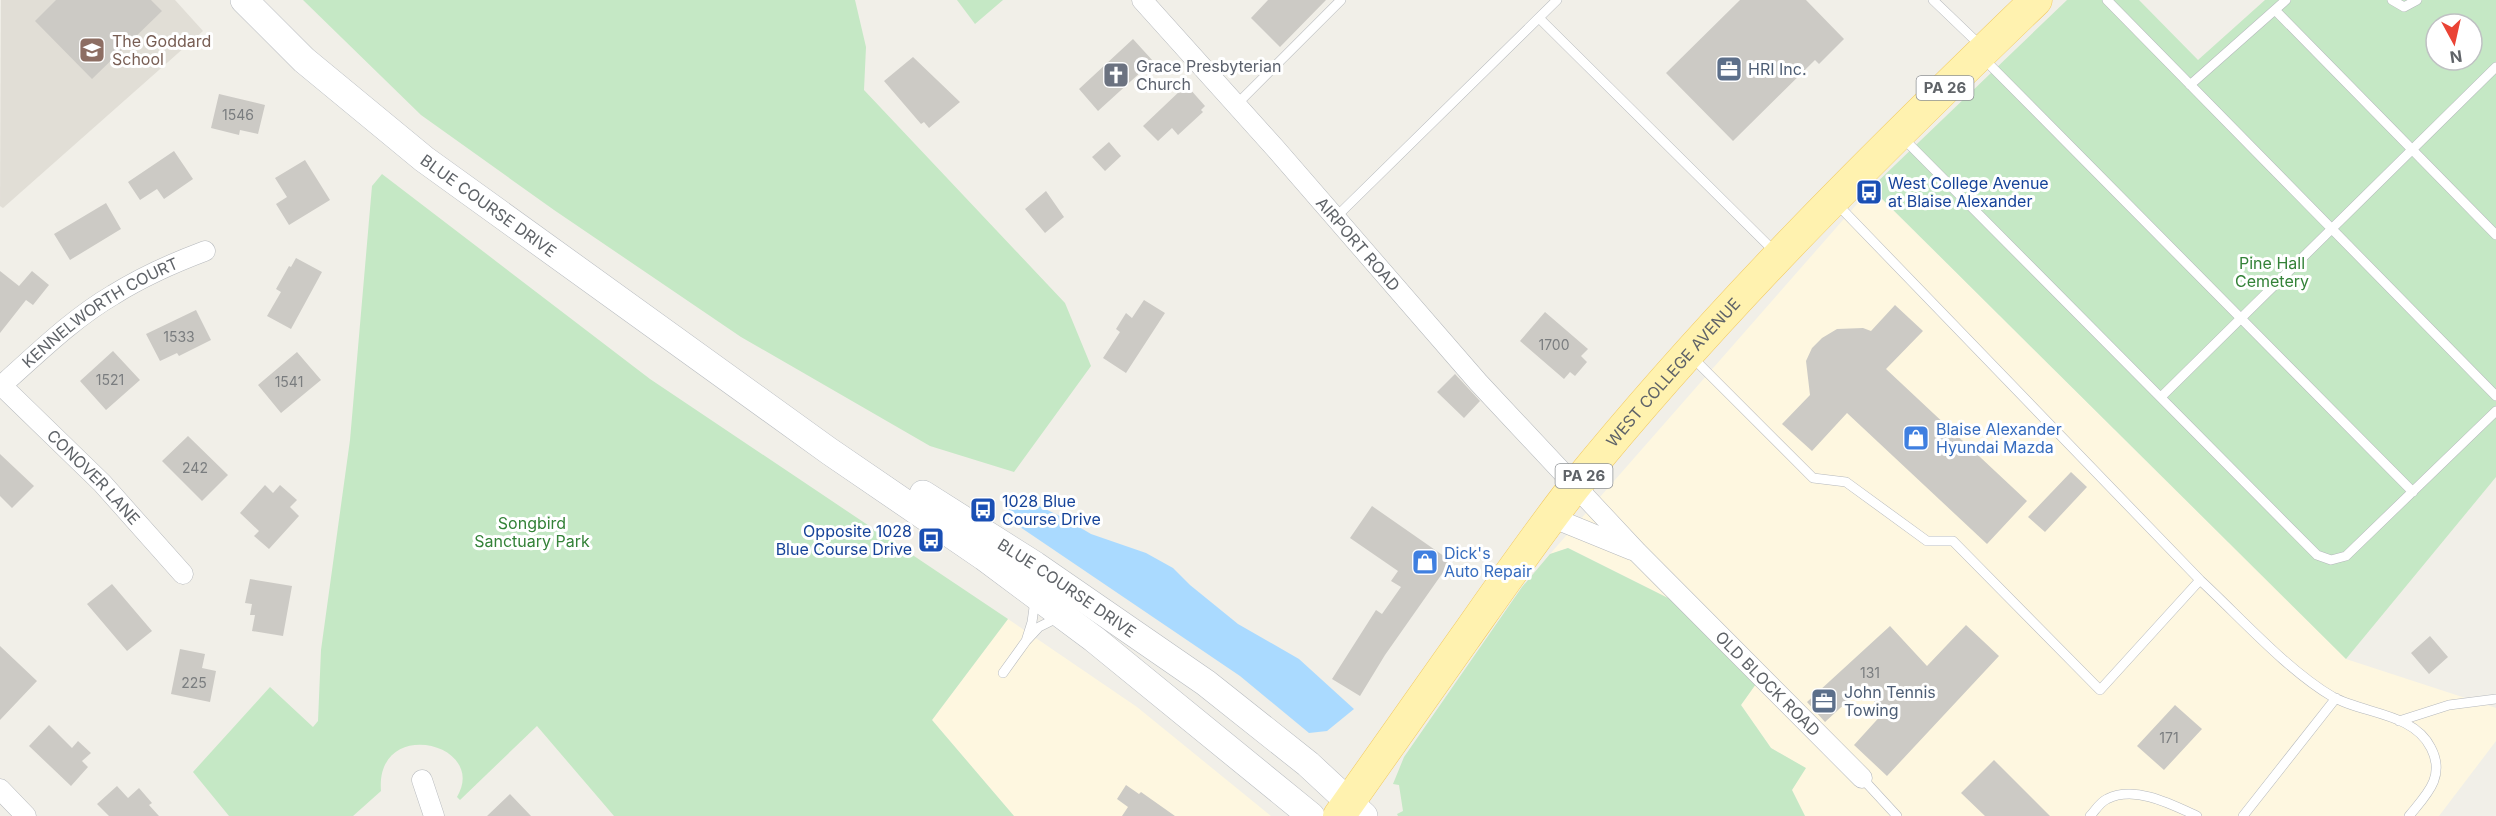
<svg xmlns="http://www.w3.org/2000/svg" width="2496" height="816" font-family="Inter,sans-serif">
<style>
.commercial{fill:#fef7e0}
.education{fill:#e1ded6}
.green{fill:#c5e8c5;fill-rule:evenodd}
.water{fill:#aadaff}
.building{fill:#cccac5}
.lines{fill:none;stroke-linecap:round;stroke-linejoin:round}
.service-casing{stroke:#b5b8bc;stroke-width:10}
.minor-casing{stroke:#b5b8bc;stroke-width:21}
.secondary-casing{stroke:#b6babf;stroke-width:28}
.primary-casing{stroke:#f2c960;stroke-width:33}
.service{stroke:#fff;stroke-width:9}
.minor{stroke:#fff;stroke-width:20}
.secondary{stroke:#fff;stroke-width:27}
.primary{stroke:#fff2af;stroke-width:32}
.labels{text-anchor:middle;stroke-width:6;stroke-linejoin:round;paint-order:stroke}
.number-label{font-size:14px;fill:#7a7d7f}
.shield{fill:#fff;stroke:#8f9295;stroke-width:1.5}
.shield-label{font-size:15px;font-weight:bold;fill:#5f6368}
.education-label{font-size:16px;fill:#785e54;stroke:#fff;text-anchor:start}
.worship-label{font-size:16px;fill:#5b616d;stroke:#fff;text-anchor:start}
.service-label{font-size:16px;fill:#4e5e75;stroke:#fff;text-anchor:start}
.transit-label{font-size:16px;fill:#164399;stroke:#fff;text-anchor:start}
.street-label{font-size:16px;fill:#5f6368;stroke:#fff}
.park-label{font-size:16px;fill:#348238;stroke:#fff}
.shop-label{font-size:16px;fill:#366cbe;stroke:#fff;text-anchor:start}
</style>
<rect width="100%" height="100%" fill="#f1efe8"/>
<path class="commercial" d="M1871 188 2346 659 2496 708V741L2439 816H1805L1792 790 1805 768 1771 748 1741 705 1755 685 1670 599 1568 548 1550 554Z
M1008 619 1137 707 1271 816H1014L932 720Z"/>
<path class="education" d="M1 0H175L203 31 3 208 0 206Z"/>
<path class="green" d="M303 0H855L866 47 864 90 1065 303 1091 366 1014 472 930 446 741 337 554 210 421 115Z
M957 0H1003L975 24Z
M2067 0H2139L2198 60 2265 0H2496V477L2346 659 1871 188ZM2436 24H2472V60H2436Z
M382 174 650 379 1008 619 932 720 1014 816H614L537 726 460 800 457 797C489 743 375 716 381 791L353 816H229L193 772 270 687 313 727 318 721 321 650 350 440 372 186Z
M1568 548 1670 599 1756 684 1741 705 1771 748 1806 768 1792 790 1805 816H1398L1397 814 1403 811 1399 785 1393 784 1404 757 1522 587 1550 554Z"/>
<path class="water" d="M1016 495 1064 518 1091 534 1146 553 1173 568 1190 585 1238 624 1299 659 1354 709 1327 731 1309 733 1240 676 1004 516Z"/>
<path class="building" d="M56 0H151L162 11 92 79 35 21Z
M1268 0H1326L1280 47 1251 18Z
M1740 0H1806L1844 39 1819 64 1815 60 1733 141 1666 73Z
M1133 39 1153 61 1098 111 1079 89Z
M913 57 960 102 929 128 924 122 921 124 884 81Z
M1189 88 1205 106 1201 110 1203 112 1178 135 1172 128 1158 141 1143 126 1182 89 1185 92Z
M219 94 265 105 258 134 240 130 239 135 211 128Z
M1109 142 1121 156 1105 171 1092 157Z
M174 151 193 179 164 199 157 189 140 200 128 182Z
M305 160 330 200 289 225 276 204 287 197 275 178Z
M1046 191 1064 217 1045 233 1025 209Z
M106 203 121 229 70 260 54 234Z
M296 258 322 272 291 329 267 316 281 292 276 289 289 266 291 267Z
M0 271 19 286 32 271 49 285 33 305 26 300 0 333Z
M1144 300 1165 313 1126 373 1103 358 1120 332 1116 329 1126 313 1132 318Z
M1895 305 1923 331 1886 369 2027 501 1987 544 1847 413 1812 451 1782 424 1810 395 1806 361 1812 348 1822 338 1837 329 1863 328 1871 331Z
M196 310 211 340 179 356 177 353 160 361 146 334Z
M1545 312 1588 349 1581 356 1587 362 1575 376 1570 372 1564 379 1520 341Z
M113 351 140 380 106 410 80 381Z
M297 352 321 380 281 413 258 385Z
M1455 374 1480 401 1464 418 1437 392Z
M188 436 228 475 202 501 162 461Z
M0 454 34 486 12 508 0 496Z
M2071 472 2087 487 2045 532 2028 517Z
M265 485 273 493 280 485 297 500 290 507 299 516 269 549 254 536 259 531 240 513Z
M1372 506 1451 561 1385 655 1360 696 1332 679 1376 610 1382 614 1401 587 1391 581 1398 571 1350 538Z
M250 579 292 586 283 636 252 631 255 615H250L252 604 245 603Z
M112 584 152 631 127 651 87 604Z
M1966 625 1999 656 1887 776 1854 745 1884 712 1862 688 1825 722 1807 702 1890 626 1927 666Z
M2430 636 2448 657 2429 674 2411 653Z
M0 646 37 681 0 720Z
M180 649 205 654 202 668 216 671 210 702 171 694Z
M2175 705 2202 729 2164 770 2137 746Z
M49 725 72 748 78 741 91 753 82 761 88 767 71 786 29 746Z
M1994 760 2050 816H1985L1961 793Z
M1126 785 1139 794 1141 792 1175 816H1122L1128 807 1117 799Z
M117 786 128 798 139 788 152 803 149 805 159 816H109L97 804Z
M510 794 531 816H487Z"/>
<g class="lines">
<defs>
<path id="service" d="M1933 0 1981 46
M2107 0 2496 396
M2392 0 2404 7 2417 0
M2275 10 2496 235
M1539 18 1776 253
M1983 58 2413 492
M2190 85 2286 0
M1236 105 1341 0
M1902 137 2317 555 2331 560 2346 556 2496 411
M1335 218 1557 0
M1692 357 1813 478 1846 482 1927 541H1953L2100 690 2200 580 1836 203
M2161 397 2496 67
M2200 580C2240 617 2287 670 2333 697 2364 714 2414 713 2431 748 2446 777 2426 795 2409 816
M1035 600 1032 622 1026 641 1039 627 1057 618
M1003 673 1026 641
M2399 721 2449 705 2496 699
M1862 778 1897 816
M2090 816C2095 811 2100 802 2107 799 2135 785 2171 804 2197 816
M2243 816 2336 698"/>
<g id="minor">
<path id="s1" d="M1142 0 1275 148 1478 382 1637 552 1862 778"/>
<path id="s2" d="M0 384 102 483 183 574"/>
<path id="s3" d="M2 385C37 354 72 319 113 295 142 277 173 263 205 251"/>
<path d="M1551 517 1632 550"/>
<path d="M422 780 434 816"/>
<path d="M0 789 26 816"/>
</g>
<g id="secondary">
<path id="s4" d="M244 0 304 60 424 159 829 451 984 557 1094 639 1311 816"/>
<path id="s5" d="M923 494 1035 565 1206 683 1308 764 1364 816"/>
</g>
<g id="primary">
<path id="s6" d="M1339 816C1380 757 1422 698 1464 639 1500 588 1536 536 1575 486 1716 312 1875 155 2036 0"/>
</g>
</defs>
<use href="#service" class="service-casing"/>
<use href="#minor" class="minor-casing"/>
<use href="#secondary" class="secondary-casing"/>
<use href="#primary" class="primary-casing"/>
<use href="#service" class="service"/>
<use href="#minor" class="minor"/>
<use href="#secondary" class="secondary"/>
<use href="#primary" class="primary"/>
</g>
<defs>
<symbol id="school-square" viewBox="-11 -11 22 22"><rect x="-9" y="-9" width="18" height="18" rx="4" fill="#8d6e63" stroke="#fff"/><path d="M0-5L7-2L0 1L-7-2ZM-4 1L0 2.5L4 1V4Q0 6-4 4Z" fill="#fff"/></symbol>
<symbol id="office-square" viewBox="-11 -11 22 22"><rect x="-9" y="-9" width="18" height="18" rx="4" fill="#5c6f8a" stroke="#fff"/><path d="M-6-3h4V-5.5h4V-3h4V5H-6ZM-1-4.5V-3h2v-1.5ZM-6 0V1H6V0Z" fill="#fff"/></symbol>
<symbol id="church-square" viewBox="-11 -11 22 22"><rect x="-9" y="-9" width="18" height="18" rx="4" fill="#6b7280" stroke="#fff"/><path d="M-1.2-6h2.4v3.5h3.3v2.4h-3.3V6h-2.4V-.1h-3.3v-2.4h3.3Z" fill="#fff"/></symbol>
<symbol id="bus-square" viewBox="-11 -11 22 22"><rect x="-9" y="-9" width="18" height="18" rx="4" fill="#1a4fb4" stroke="#fff"/><path d="M-5-6H5V4H4V6H2V4H-2V6H-4V4H-5ZM-3.5-4V0h7V-4ZM-3.5 1.2v1.5H-2V1.2ZM2 1.2v1.5H3.5V1.2Z" fill="#fff"/></symbol>
<symbol id="shop-square" viewBox="-11 -11 22 22"><rect x="-9" y="-9" width="18" height="18" rx="4" fill="#3f7fe0" stroke="#fff"/><path d="M-5-2.5h2.3a2.7 3.5 0 0 1 5.4 0H5L5.5 6h-11ZM-1.5-2.5h3a1.5 2.3 0 0 0-3 0Z" fill="#fff"/></symbol>
</defs>
<g fill-rule="evenodd">
<use href="#school-square" x="77" y="35" width="30" height="30"/>
<use href="#office-square" x="1714" y="54" width="30" height="30"/>
<use href="#church-square" x="1101" y="60" width="30" height="30"/>
<use href="#bus-square" x="1854" y="177" width="30" height="30"/>
<use href="#shop-square" x="1901" y="423" width="30" height="30"/>
<use href="#bus-square" x="968" y="495" width="30" height="30"/>
<use href="#bus-square" x="916" y="525" width="30" height="30"/>
<use href="#shop-square" x="1410" y="547" width="30" height="30"/>
<use href="#office-square" x="1809" y="686" width="30" height="30"/>
</g>
<g class="labels">
<g class="number-label">
<text x="238" y="120">1546</text>
<text x="179" y="342">1533</text>
<text x="1554" y="350">1700</text>
<text x="110" y="385">1521</text>
<text x="289" y="387">1541</text>
<text x="195" y="473">242</text>
<text x="1870" y="678">131</text>
<text x="194" y="688">225</text>
<text x="2169" y="743">171</text>
</g>
<g class="shield">
<rect x="1916.5" y="76" width="57" height="24" rx="4.5"/>
<rect x="1555.5" y="464" width="57" height="24" rx="4.5"/>
</g>
<g class="shield-label">
<text x="1945" y="93">PA 26</text>
<text x="1584" y="481">PA 26</text>
</g>
<g class="education-label">
<text x="112" y="47">The Goddard<tspan x="112" dy="18">School</tspan></text>
</g>
<g class="worship-label">
<text x="1136" y="72">Grace Presbyterian<tspan x="1136" dy="18">Church</tspan></text>
</g>
<g class="service-label">
<text x="1748" y="75">HRI Inc.</text>
<text x="1844" y="698">John Tennis<tspan x="1844" dy="18">Towing</tspan></text>
</g>
<g class="transit-label">
<text x="1888" y="189">West College Avenue<tspan x="1888" dy="18">at Blaise Alexander</tspan></text>
<text x="1002" y="507">1028 Blue<tspan x="1002" dy="18">Course Drive</tspan></text>
<text x="912" y="537" text-anchor="end">Opposite 1028<tspan x="912" dy="18">Blue Course Drive</tspan></text>
</g>
<g class="street-label">
<text dy="6" stroke="none"><textPath href="#s4" startOffset="320">BLUE COURSE DRIVE</textPath></text>
<text dy="6" stroke="none"><textPath href="#s1" startOffset="326">AIRPORT ROAD</textPath></text>
<text dy="6" stroke="none"><textPath href="#s3" startOffset="123">KENNELWORTH COURT</textPath></text>
<text dy="6" stroke="none"><textPath href="#s6" startOffset="556">WEST COLLEGE AVENUE</textPath></text>
<text dy="6" stroke="none"><textPath href="#s2" startOffset="132">CONOVER LANE</textPath></text>
<text dy="6" stroke="none"><textPath href="#s5" startOffset="172">BLUE COURSE DRIVE</textPath></text>
<text dy="6" stroke="none"><textPath href="#s1" startOffset="927">OLD BLOCK ROAD</textPath></text>
</g>
<g class="park-label">
<text x="2272" y="269">Pine Hall<tspan x="2272" dy="18">Cemetery</tspan></text>
<text x="532" y="529">Songbird<tspan x="532" dy="18">Sanctuary Park</tspan></text>
</g>
<g class="shop-label">
<text x="1936" y="435">Blaise Alexander<tspan x="1936" dy="18">Hyundai Mazda</tspan></text>
<text x="1444" y="559">Dick's<tspan x="1444" dy="18">Auto Repair</tspan></text>
</g>
</g>
<g transform="translate(2454 42) rotate(172)"><circle r="28" fill="#ffffff" stroke="#bfc1c3" stroke-width="1.5"/>
<path d="M0-4.5L10 22L0 15L-10 22Z" fill="#ea4335"/>
<text y="-9" font-size="16" font-weight="bold" text-anchor="middle" fill="#5f6368">N</text>
</g>
</svg>
